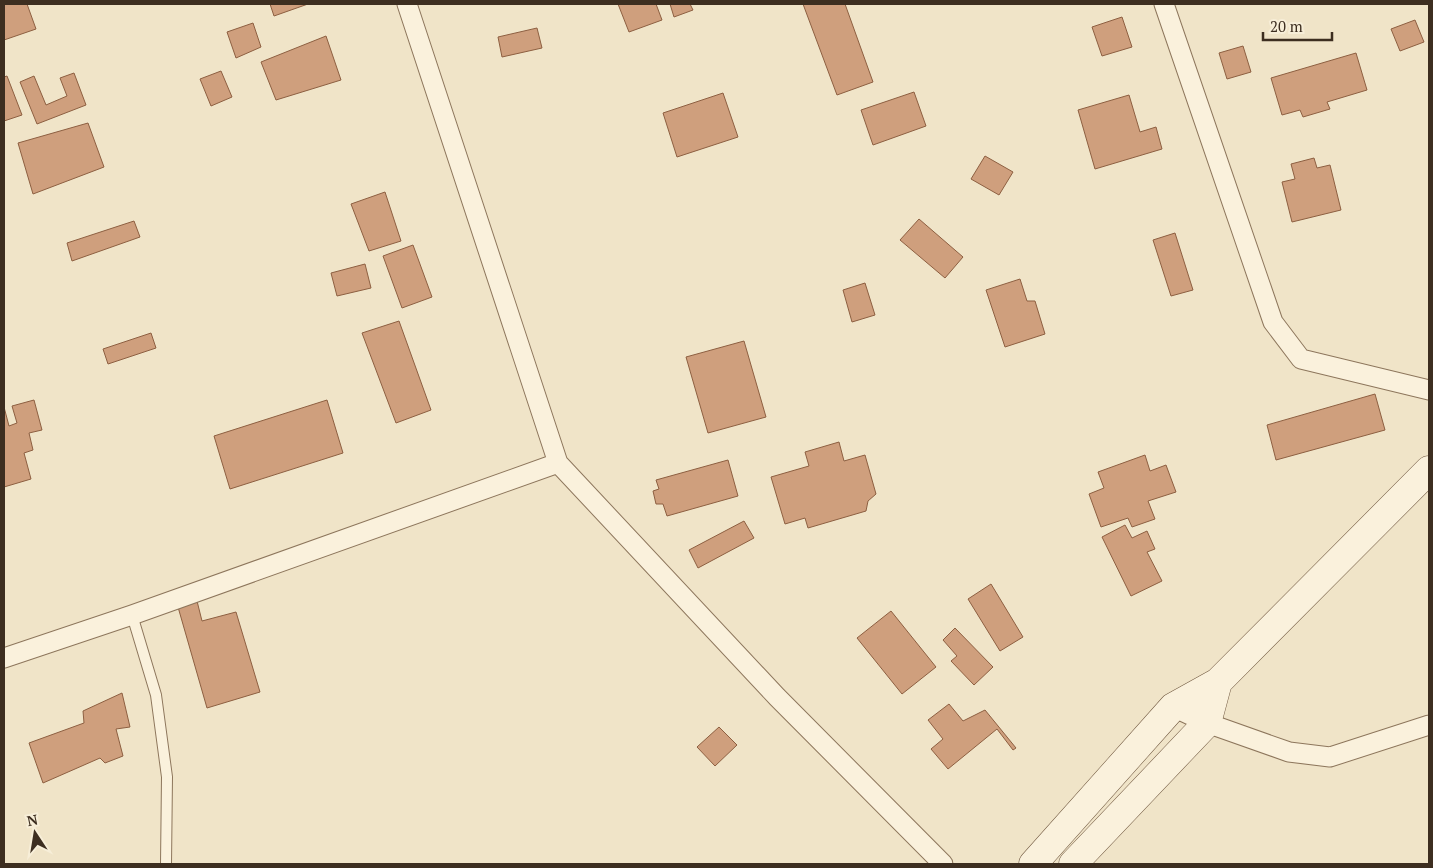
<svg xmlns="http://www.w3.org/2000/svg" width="1433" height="868" font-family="'PT Serif',serif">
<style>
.building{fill:#cf9f7d;stroke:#8d5f41}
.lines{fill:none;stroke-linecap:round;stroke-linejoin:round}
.lane-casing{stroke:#8d765c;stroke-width:12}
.street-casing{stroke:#8d765c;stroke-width:21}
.secondary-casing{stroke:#6f573f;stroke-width:29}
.lane{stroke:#faf1dc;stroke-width:10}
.street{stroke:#faf1dc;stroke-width:19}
.secondary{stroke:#faf1dc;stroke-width:28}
</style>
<rect width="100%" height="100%" fill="#f0e4c8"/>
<path class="building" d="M4 4H27L36 29 4 40Z
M270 4H308L274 16Z
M618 4H656L662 20 629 32Z
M670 4H690L693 10 674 17Z
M803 4H845L873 82 837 95Z
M1122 17 1132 47 1102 56 1092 27Z
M1415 20 1424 42 1400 51 1391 29Z
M253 23 261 47 236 58 227 32Z
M537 28 542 48 502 57 498 37Z
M326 36 341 80 276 100 261 62Z
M1243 46 1251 72 1227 79 1219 53Z
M1356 53 1367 90 1327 102 1330 109 1303 117 1300 110 1282 115 1271 78Z
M221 71 232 97 211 106 200 79Z
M74 73 86 105 37 124 20 82 34 76 46 105 67 96 60 78Z
M7 76 22 115 4 121V77Z
M914 92 926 126 873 145 861 110Z
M723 93 738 137 677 157 663 113Z
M1129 95 1140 132 1156 127 1162 149 1095 169 1078 110Z
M88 123 104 167 33 194 18 143Z
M985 156 1013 172 999 195 971 179Z
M1314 158 1317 168 1330 165 1341 210 1292 222 1282 182 1295 179 1291 164Z
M385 192 401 241 369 251 351 204Z
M919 219 963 257 945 278 900 240Z
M134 221 140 237 72 261 67 243Z
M1175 233 1193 290 1171 296 1153 240Z
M413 245 432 297 402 308 383 256Z
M365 264 371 288 337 296 331 273Z
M1020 279 1027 301H1035L1045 334 1005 347 986 290Z
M865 283 875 315 852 322 843 290Z
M399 321 431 410 396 423 362 333Z
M151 333 156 348 108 364 103 349Z
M744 341 766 417 708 433 686 357Z
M1375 394 1385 430 1276 460 1267 425Z
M34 400 42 430 29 433 33 450 24 453 31 479 4 487V407L9 426 17 423 12 406Z
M327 400 343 453 230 489 214 436Z
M839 442 844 461 865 455 876 494 868 501 866 511 808 528 805 518 785 524 771 477 809 466 805 452Z
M1145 455 1150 471 1166 465 1176 492 1148 501 1155 519 1132 527 1128 518 1101 527 1089 494 1104 488 1098 472Z
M728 460 738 496 667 516 663 504H656L653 491 659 489 656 480Z
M744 521 754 538 698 568 689 550Z
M1125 525 1132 538 1147 531 1155 549 1147 552 1162 581 1131 596 1102 537Z
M991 584 1023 637 1000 651 968 599Z
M197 601 202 621 236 612 260 692 207 708 178 607Z
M891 611 936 667 902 694 857 638Z
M955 628 993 667 974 685 951 661 957 656 943 640Z
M122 693 130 727 116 729 123 756 105 763 100 758 43 783 29 743 84 723 83 711Z
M949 704 963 721 985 710 1016 748 1013 750 997 729 948 769 931 749 943 739 928 720Z
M719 727 737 745 715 766 697 747Z"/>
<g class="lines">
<defs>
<path id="lane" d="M132 615 156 695 167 777 166 864"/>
<path id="street" d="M407 4 558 463
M1164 4 1273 322 1301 359 1429 390
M4 658 132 615 558 463 777 697 943 864
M1173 707 1207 723 1289 752 1330 757 1429 725"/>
<path id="secondary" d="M1033 864 1173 707 1218 682 1429 470
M1073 864 1207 723 1218 682"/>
</defs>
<use href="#lane" class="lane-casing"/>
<use href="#street" class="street-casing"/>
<use href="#secondary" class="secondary-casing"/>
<use href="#lane" class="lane"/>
<use href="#street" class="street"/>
<use href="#secondary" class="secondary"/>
</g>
<rect width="1433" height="868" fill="none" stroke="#3d2e20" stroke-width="10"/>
<g transform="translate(35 833) rotate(348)" stroke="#f7eed8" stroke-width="4" paint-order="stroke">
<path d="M0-4L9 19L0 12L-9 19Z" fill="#3d2e20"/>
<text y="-8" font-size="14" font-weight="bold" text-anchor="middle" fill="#3d2e20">N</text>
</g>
<path d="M1263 32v8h69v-8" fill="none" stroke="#3d2e20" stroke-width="2.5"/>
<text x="1270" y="32" font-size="15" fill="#3d2e20" stroke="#f7eed8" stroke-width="4" paint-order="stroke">20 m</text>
</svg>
